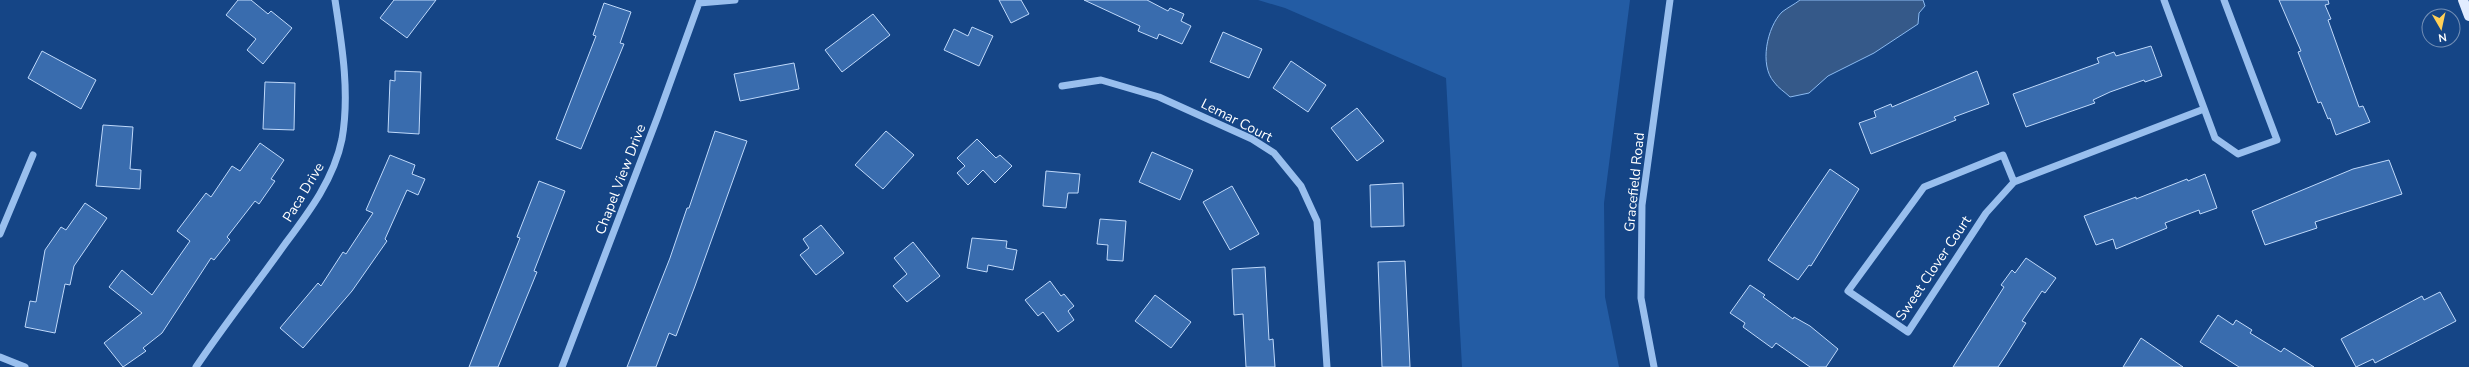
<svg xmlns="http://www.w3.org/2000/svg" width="2469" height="367" font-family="'Nunito Sans',sans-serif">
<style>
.green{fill:#235ca4}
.water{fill:#355989;stroke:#8bbaf1}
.building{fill:#396cae;stroke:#bfd9fb}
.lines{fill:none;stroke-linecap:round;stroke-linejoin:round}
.minor{stroke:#99bfee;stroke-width:7}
.major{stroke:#e1ecff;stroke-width:10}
.labels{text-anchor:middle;stroke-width:3;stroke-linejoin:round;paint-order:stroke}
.street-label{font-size:14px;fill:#fff;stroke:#154586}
</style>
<rect width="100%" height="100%" fill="#154586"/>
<path class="green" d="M1258 0H1630L1604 203 1605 297 1619 367H1462L1446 78 1285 8Z"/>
<path class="water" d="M1800 0H1923L1925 6 1919 13 1918 24 1874 53 1828 76 1809 93 1790 97C1785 92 1778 88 1774 82 1759 65 1767 27 1782 12 1787 8 1795 4 1800 0Z"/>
<path class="building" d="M238 0H251L268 14 271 11 292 28 263 64 247 50 256 39 226 15Z
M394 0H436L407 38 380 18Z
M999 0H1021L1029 14 1011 23Z
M1084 0H1147L1168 11 1170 8 1184 14 1181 21 1191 26 1182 44 1159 34 1157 39 1138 31 1140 26Z
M2279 0H2328L2329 4 2325 5 2331 19 2328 20 2359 107 2363 106 2370 122 2336 135 2330 118 2328 119 2321 102 2318 103 2298 52 2301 51Z
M604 3 631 12 620 43 624 44 581 149 556 139 596 36 593 35Z
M873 14 890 35 842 72 825 50Z
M972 27 993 36 979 66 944 50 954 29 968 36Z
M1223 32 1262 49 1249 78 1210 62Z
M2151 46 2162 76 2145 82 2144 80 2110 92 2093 100 2095 103 2026 127 2013 94 2099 63 2097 58 2114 52 2116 56Z
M42 51 96 80 81 109 28 78Z
M1291 61 1326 85 1308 112 1273 88Z
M794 63 799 89 740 101 734 74Z
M395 71 421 72 419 134 388 132 390 80 395 81Z
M1977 71 1989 104 1954 117 1956 120 1871 154 1859 123 1876 117 1874 111 1891 104 1892 107Z
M265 82 295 83 294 130 263 129Z
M1357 108 1384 141 1357 161 1331 128Z
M103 125 133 127 130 169 141 170 140 189 96 186Z
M715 131 747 141 695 286 676 336 669 333 656 367H627L670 258 687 208H689Z
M886 131 914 155 883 189 855 165Z
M977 139 996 158 1000 155 1012 166 995 183 983 170 968 185 957 173 965 166 957 158Z
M260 143 284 160 271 179 275 181 259 204 255 201 227 237 230 240 214 260 211 258 162 333 143 348 146 351 123 367 104 343 142 313 109 287 122 270 152 295 190 241 177 231 206 193 211 197 232 166 240 171Z
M1152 152 1193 170 1180 200 1139 182Z
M390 155 415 165 412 174 425 179 418 195 407 190 385 239 387 241 352 291 303 348 280 328 318 283 321 286 343 252 346 254 373 213 366 210Z
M2389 160 2402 194 2315 222 2317 228 2265 245 2252 211 2353 169Z
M1830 169 1859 189 1811 266 1809 265 1798 280 1768 260Z
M1046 171 1080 174 1078 193H1068L1066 208 1043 206Z
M2205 174 2217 208 2200 214 2199 210 2165 223 2167 228 2116 249 2113 239 2096 245 2084 216 2136 197V199L2187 179 2188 181Z
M539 181 565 191 534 271 537 272 498 367H469L520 238 517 237Z
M1403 183 1404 226 1371 227 1370 185Z
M1232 186 1259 234 1230 250 1203 202Z
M85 203 107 218 74 266 70 285 65 284 55 333 25 327 30 301 36 302 45 250 61 227 66 230Z
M1100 219 1126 221 1123 261 1107 260 1108 245 1097 244Z
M821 225 844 253 816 275 800 255 809 248 803 239Z
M972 238 1007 241 1006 248 1017 250 1013 270 988 265 987 272 967 268Z
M913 242 940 276 907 302 893 286 907 274 894 258Z
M2026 258 2056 278 2045 293 2042 291 2022 321 2026 323 2006 355 1998 367H1953L2004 287 2001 285 2012 270 2015 273Z
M1405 261 1410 367H1382L1378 262Z
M1265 267 1269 340 1273 339 1275 367H1246L1243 314 1234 315 1232 269Z
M1050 281 1061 296 1064 294 1074 306 1068 311 1074 320 1058 332 1043 312 1038 316 1025 300Z
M1750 285 1765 295 1763 297 1793 319 1794 317 1810 326 1838 349 1826 367H1810L1776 343 1772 348 1743 327 1745 323 1730 313Z
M2440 292 2456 321 2375 363 2373 359 2356 367 2341 339 2422 296 2424 300Z
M1155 295 1191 322 1171 348 1135 321Z
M2218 315 2233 325 2236 320 2252 330 2250 333 2281 352 2284 348 2314 367H2239L2200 342Z
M2141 338 2183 367H2123Z"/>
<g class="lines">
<path class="minor" d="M2164 0 2215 138 2238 154 2277 140 2224 0
M699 3 735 0
M1062 86 1101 80 1159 97 1252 139 1274 153 1301 186 1317 221 1327 367
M2014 182 2003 155 1924 187 1848 291 1908 332 1986 213 2014 182 2204 109
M0 234 33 155
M0 357 25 367
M196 367C224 325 256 285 285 244 309 212 334 179 342 139 350 93 342 45 335 0
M562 367 658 116 700 0
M1654 367 1641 298 1642 205 1670 0"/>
<path class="major" d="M2463 0 2469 16"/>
</g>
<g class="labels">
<g class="street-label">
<text transform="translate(1237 120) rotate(27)" y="5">Lemar Court</text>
<text transform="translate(620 179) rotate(-69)" y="5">Chapel View Drive</text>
<text transform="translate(1634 182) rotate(-84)" y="5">Gracefield Road</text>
<text transform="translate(303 192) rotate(-59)" y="5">Paca Drive</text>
<text transform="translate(1933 268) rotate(-56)" y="5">Sweet Clover Court</text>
</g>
</g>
<g transform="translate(2441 28) rotate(171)"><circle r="19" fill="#154586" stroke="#738fb6"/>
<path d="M0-3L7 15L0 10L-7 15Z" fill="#ffd057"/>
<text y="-6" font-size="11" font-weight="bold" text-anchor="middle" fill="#ffffff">N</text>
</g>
</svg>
